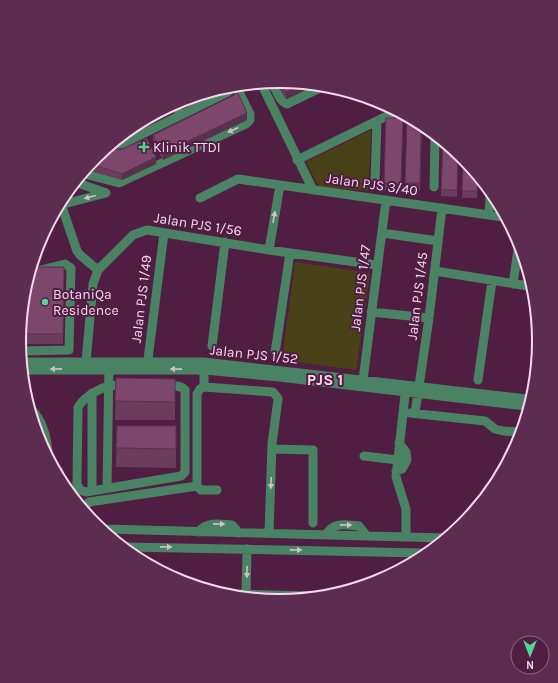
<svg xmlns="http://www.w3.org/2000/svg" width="558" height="683" font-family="Karla,sans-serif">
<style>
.green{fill:#494117}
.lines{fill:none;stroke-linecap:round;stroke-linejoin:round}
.minor{stroke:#4a8264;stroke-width:9}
.wall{fill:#6c3c5d}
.shaded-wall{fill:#58314c}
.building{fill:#7d466c;stroke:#58314c}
.oneway{fill:#ccc2cb}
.poi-dot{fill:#54d396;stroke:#501e43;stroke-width:1.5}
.labels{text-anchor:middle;stroke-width:4;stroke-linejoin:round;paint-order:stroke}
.poi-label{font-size:14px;fill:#f8d8ed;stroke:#501e43;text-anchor:start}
.street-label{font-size:14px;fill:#f8d8ed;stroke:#501e43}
.quarter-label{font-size:16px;font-weight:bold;fill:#f8d8ed;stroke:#501e43}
.rim{fill:none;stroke:#f8d8ed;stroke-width:2}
</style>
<rect width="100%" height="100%" fill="#501e43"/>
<path class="green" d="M371 130 368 191 319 187 306 162Z
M295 262 370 273 356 370 282 360Z"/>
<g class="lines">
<path class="minor" d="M272 83C276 90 280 102 287 104L318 89
M262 85 313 190
M175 104 180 115
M116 144H122L228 92
M297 160 395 112
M85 174 119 183 246 124 250 120V114L238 90
M375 182 377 121
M434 187 435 139
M200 198 238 179 503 217
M64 204 106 193 78 183
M62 207 77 251 80 255 98 270
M489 215 490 198
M382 233 438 241
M269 250 280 185
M435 271 528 286
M513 284 519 243
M371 312 429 318
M212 346 225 242
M21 351 69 350 71 268 65 264 33 272
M275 353 290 253
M23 362H204L527 399
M86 362 93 284 98 270 133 235 147 230 269 250 377 265
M204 364V387
M147 367 164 233
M25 370H204L279 377 526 406
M363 380 386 200
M478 380 492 281
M406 386 396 477 406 509V536
M92 393V491L181 476 185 472V390C180 384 171 386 164 386
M33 411C44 423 47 439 48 454
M410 413 485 421 495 429 503 431 521 432
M415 413 429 318 442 208
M272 449 313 450V523
M364 456 398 460
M396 471 402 469 407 460 406 452 399 443
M107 488 109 363
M217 490H201L197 486V394L200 389 204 387 273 392 277 397 278 399 272 444 269 533
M92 491 86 492 80 490 77 484 78 408C82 398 98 389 108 386 114 385 121 386 127 386
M84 508 89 502 197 486
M92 521 100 528 105 529 445 538
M454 531C456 527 458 524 463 525
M198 532C208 521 218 524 232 525L239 533
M326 535C333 521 346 525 359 526L366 535
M127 547 422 553
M240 594 308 596
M246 594 247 549"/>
</g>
<path class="wall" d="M277 82H279L309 88 286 99Z
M208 96V97L193 104 186 102 185 100Z
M386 118H403L401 190H384Z
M247 120 163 160 153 142V135Z
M407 120 422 130 420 190H405Z
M458 155 457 197 441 196V190Z
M95 157 156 164 122 180 87 170Z
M463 158 478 180 477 198H462Z
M34 267H64L63 344H20L19 341Z
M116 378 175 379V420H115Z
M117 426H176V468L116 467Z"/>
<path class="shaded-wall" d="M300 86 309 88 286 99V92Z
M208 96V97L193 104V99Z
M247 113V120L163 160V153Z
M156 157V164L122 180V174Z"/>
<path class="building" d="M280 82 300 86 286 92Z
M238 93 247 113 163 153 153 135Z
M386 118H403L401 184 384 183Z
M407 120 421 130 420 183H405Z
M147 138 156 157 122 174 91 164 95 157 111 147 120 150Z
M443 144 458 155 457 190H441Z
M463 158 478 180 477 191H462Z
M34 267H64L63 334H20Z
M116 378 175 379V402L115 401Z
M117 426H176V449L116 448Z
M57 468H63V477Z"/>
<defs><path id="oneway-solid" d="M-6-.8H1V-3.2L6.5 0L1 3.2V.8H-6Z"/></defs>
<g class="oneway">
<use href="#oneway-solid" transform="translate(233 130) rotate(155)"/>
<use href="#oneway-solid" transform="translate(90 197) rotate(165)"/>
<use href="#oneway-solid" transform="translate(274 217) rotate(-80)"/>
<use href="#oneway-solid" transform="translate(56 369) rotate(179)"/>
<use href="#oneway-solid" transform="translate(176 369) rotate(-179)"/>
<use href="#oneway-solid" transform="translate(271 483) rotate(92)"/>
<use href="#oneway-solid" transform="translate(219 524) rotate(1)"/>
<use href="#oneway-solid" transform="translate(346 525) rotate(1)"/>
<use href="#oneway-solid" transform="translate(166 547) rotate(1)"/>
<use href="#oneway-solid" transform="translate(296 550) rotate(1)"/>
<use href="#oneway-solid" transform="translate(247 572) rotate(91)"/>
</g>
<g class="poi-dot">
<path d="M142 141h4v4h4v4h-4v4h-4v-4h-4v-4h4z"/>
<circle cx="45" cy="302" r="4"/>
</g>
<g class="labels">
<g class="poi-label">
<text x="153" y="152">Klinik TTDI</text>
<text x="53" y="299">BotaniQa<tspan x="53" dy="16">Residence</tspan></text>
</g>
<g class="street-label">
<text transform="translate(372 184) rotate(8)" y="5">Jalan PJS 3/40</text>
<text transform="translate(198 224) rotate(9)" y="5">Jalan PJS 1/56</text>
<text transform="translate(360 288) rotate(-83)" y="5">Jalan PJS 1/47</text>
<text transform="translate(417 296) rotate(-83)" y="5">Jalan PJS 1/45</text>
<text transform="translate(141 299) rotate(-83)" y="5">Jalan PJS 1/49</text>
<text transform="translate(254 354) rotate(6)" y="5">Jalan PJS 1/52</text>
</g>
<g class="quarter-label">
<text x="325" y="385">PJS 1</text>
</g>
</g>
<path d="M0 0H558V683H0ZM26 341a253 253 0 1 1 506 0a253 253 0 1 1-506 0Z" fill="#5d2d51" fill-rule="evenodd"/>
<path class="rim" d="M26 341a253 253 0 1 1 506 0a253 253 0 1 1-506 0Z"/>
<g transform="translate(530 655) rotate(180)"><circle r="19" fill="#501e43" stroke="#936887"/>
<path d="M0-3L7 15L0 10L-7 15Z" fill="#54d396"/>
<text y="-6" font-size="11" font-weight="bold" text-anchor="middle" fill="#f8d8ed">N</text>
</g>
</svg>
